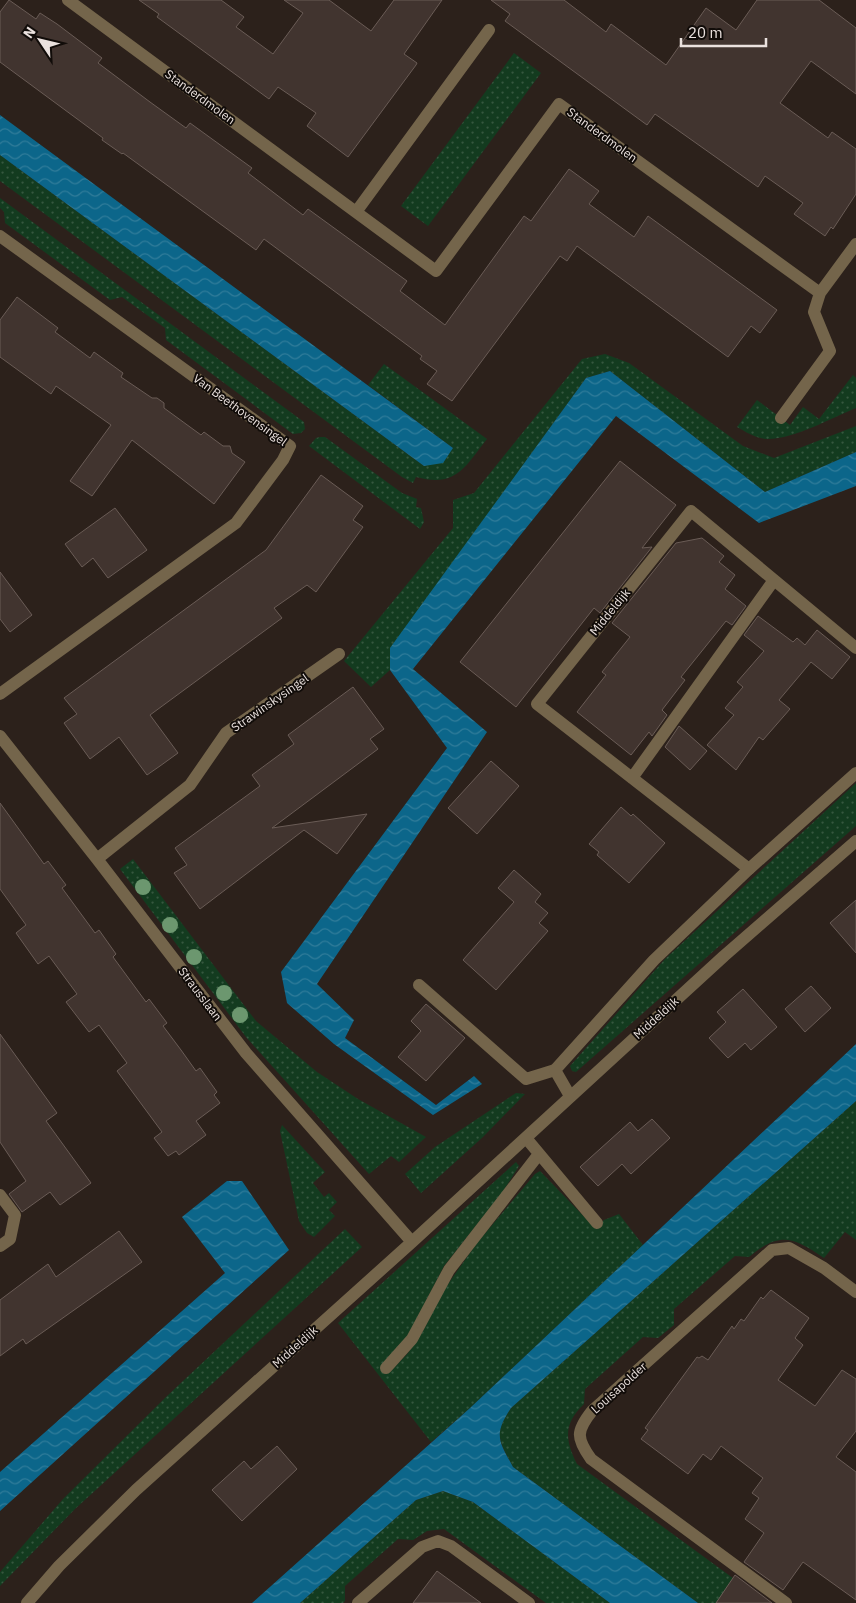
<svg xmlns="http://www.w3.org/2000/svg" width="856" height="1603" font-family="'IBM Plex Sans',sans-serif">
<style>
.green{fill:url(#green-dots)}
.water{fill:url(#water-waves)}
.building{fill:#41342f;stroke:#6a5c56}
.lines{fill:none;stroke-linecap:round;stroke-linejoin:round}
.service{stroke:#74654b;stroke-width:12}
.minor{stroke:#74654b;stroke-width:12}
.tree{fill:#6c976f}
.labels{text-anchor:middle;stroke-width:4;stroke-linejoin:round;paint-order:stroke}
.street-label{font-size:12px;fill:#eae1de;stroke:#110c09}
</style>
<defs>
<pattern id="green-dots" width="8" height="8" patternUnits="userSpaceOnUse" patternTransform="scale(1.25)"><rect width="8" height="8" fill="#133b1f"/><path d="M2 2h.1M6 6h.1" fill="none" stroke="#36573f" stroke-width="1.8" stroke-linecap="round"/></pattern>
<pattern id="water-waves" width="16" height="10" patternUnits="userSpaceOnUse" patternTransform="scale(1.25)"><rect width="16" height="10" fill="#0c668a"/><path d="M0 5q4-4 8 0t8 0" fill="none" stroke="#307c9a"/></pattern>
</defs>
<rect width="100%" height="100%" fill="#2c211b"/>
<path class="green" d="M514 53 541 73 428 226 401 206Z
M0 155 424 466 453 448 368 385 384 364 487 439C465 467 456 488 416 477L413 483 402 477 0 181Z
M0 198 304 422 305 429 301 433 293 434 166 340 165 328 122 297 110 300 5 223 4 212 0 208Z
M605 354 629 363 743 446 774 458 856 426V452L765 492 610 371 586 378 391 648 390 670 371 687 344 661 453 528V500L474 493 582 359Z
M853 375 856 378V408C831 418 793 440 766 439 755 438 746 432 737 427L757 400 790 425 803 407 819 419Z
M320 437H325L402 493 417 499 416 507 421 508 424 522 420 529 309 446 316 438Z
M856 783V826L576 1072 572 1071 570 1066 665 959Z
M133 859 256 1021 317 1072 358 1099 426 1137 399 1162 391 1156 369 1174 246 1037 120 869Z
M516 1093 525 1094 483 1137 421 1193 405 1174 435 1147Z
M856 1101V1240L845 1232 824 1258C793 1237 780 1231 749 1257L735 1256 674 1309V1325L658 1338 643 1337 585 1389 584 1404C563 1424 565 1440 577 1464L767 1603H698L513 1467C499 1440 493 1435 511 1408Z
M282 1125 325 1172 313 1183 324 1197 329 1193 337 1202 329 1210 335 1216 314 1237 307 1233 299 1221 280 1131Z
M516 1162 519 1166 502 1193 444 1266 389 1373 408 1353 423 1331 443 1291 477 1243 535 1174 540 1171 595 1228 604 1220 619 1214 643 1245 470 1408 431 1442 338 1323Z
M345 1229 362 1247 75 1509 0 1586V1572L63 1499 167 1396Z
M443 1491 473 1502 610 1603H546L444 1529 427 1531 413 1540 398 1539 345 1586V1601L343 1603H300L416 1500Z"/>
<path class="water" d="M0 115 453 448 443 463 424 466 0 155Z
M610 371 765 492 856 452V486L759 523 616 416 413 669 487 732 317 984 354 1020 345 1038 436 1105 474 1076 482 1084 433 1115 334 1044 287 1003 281 972 447 748 390 670V648L586 378Z
M856 1044V1101L511 1408C493 1435 499 1441 513 1467L698 1603H610L473 1502 443 1491 416 1500 300 1603H252L470 1408Z
M227 1181H242L289 1250 0 1511V1472L225 1273 182 1217Z"/>
<path class="building" d="M9 0 36 19 40 13 57 24 102 58 98 63 150 102 186 128 190 123 252 168 248 173 303 215 308 209 407 281 400 291 445 325 524 216 531 221 569 169 599 191 589 204 634 237 648 216 777 310 760 333 751 326 728 357 577 246 567 261 560 256 452 401 427 384 437 371 420 359 422 356 264 239 256 250 123 153 122 154 102 140 103 138 0 62V12Z
M139 0H221L244 17 236 27 273 54 303 13 284 0H329L371 31 394 0H442L404 54 417 63 416 65 348 157 307 126 316 113 278 87 269 99 157 17 159 14Z
M491 0H564L606 32 611 24 666 65 706 8 736 30 757 0H819L856 28V94L811 61 780 103 828 138 832 132 856 149V194L833 229 831 227 825 236 794 214 803 203 765 176 758 187 655 114 647 125 505 21 510 14Z
M17 297 58 328 55 332 90 358 94 352 123 373 121 377 152 398H157L164 403V408L201 435 204 432 223 446H230L232 453 245 462 214 504 132 440 92 496 70 481 111 425 56 386 51 394 0 357V320Z
M620 461 676 505 642 548 652 547 600 613 594 608 516 707 460 662Z
M321 475 363 506 353 520 363 527 316 592 307 585 274 608 282 618 150 715 178 753 160 766 147 775 119 737 90 759 64 723 77 714 64 698 266 550Z
M115 508 147 550 108 578 93 558 82 567 65 544Z
M702 538 724 556 719 562 735 575 725 589 746 606 732 625 726 621 681 677 685 680 662 710 667 715 652 736 649 732 631 755 577 712 606 675 602 672 630 637 612 623 676 543Z
M0 572 32 615 10 632 0 619Z
M758 616 793 642 797 638 805 645 817 630 850 657 832 679 811 662 779 700 790 709 763 740 759 737 736 770 707 745 734 715 725 708 743 687 737 682 764 651 744 635Z
M353 687 384 729 370 739 378 749 272 828 367 814 337 854 304 830 200 909 174 873 187 865 175 848 260 786 252 775 294 744 288 735Z
M679 726 707 751 690 770 665 747Z
M491 761 519 786 477 834 448 808Z
M0 803 44 864 48 861 66 885 62 888 95 933 99 930 116 954 113 957 146 1002 149 999 167 1023 163 1026 181 1050 196 1071 200 1068 217 1092 214 1095 220 1103 196 1121 206 1135 179 1155 176 1151 168 1156 154 1138 162 1132 117 1071 127 1063 99 1025 89 1032 66 1002 77 994 49 956 38 964 16 933 26 925 0 889Z
M621 807 631 816 633 814 665 843 629 883 597 855 599 852 589 844Z
M514 870 541 894 535 902 548 913 539 923 548 931 496 990 463 960 514 902 498 888Z
M856 900V953L830 923Z
M811 986 831 1008 805 1032 785 1009Z
M743 989 777 1027 751 1050 745 1043 728 1058 709 1038 726 1022 717 1012Z
M426 1004 465 1038 426 1081 398 1057 421 1031 411 1021Z
M0 1034 57 1113 46 1121 91 1183 60 1205 50 1192 22 1212 9 1194 26 1181 0 1142Z
M652 1119 670 1138 631 1174 622 1164 598 1186 580 1167 630 1122 638 1131Z
M119 1231 142 1262 26 1344 23 1339 0 1356V1300L48 1264 56 1277Z
M771 1290 809 1318 795 1338 803 1345 778 1380 815 1406 842 1370 856 1379V1431L836 1457 856 1472V1600L803 1562 783 1590 744 1562 764 1533 745 1519 759 1498 752 1493 763 1478 721 1446 711 1460 703 1454 688 1474 641 1439 648 1430 645 1428 697 1357 699 1358 702 1356 708 1360 732 1326 734 1329 741 1319 744 1321 761 1297 763 1299Z
M277 1446 297 1469 242 1521 212 1490 244 1461 251 1469Z
M437 1571 481 1603H413Z
M735 1575 772 1603H716Z"/>
<g class="lines">
<path class="service" d="M632 778 774 580
M749 869 537 704 691 511 856 648
M419 985 526 1079 555 1070
M526 1138 597 1223
M386 1368 412 1339 449 1270 539 1154"/>
<path class="minor" d="M68 0 436 271 559 104 820 293 856 244
M356 212 489 30
M0 236 290 446 283 460 236 523 0 694
M781 418 830 351 814 312 820 293
M0 736 97 859 246 1053 412 1242
M97 859 190 785 226 733 339 654
M570 1096 555 1070 654 960 749 869 856 773
M0 1195 15 1215 10 1239 0 1246
M27 1603 59 1566 136 1490 412 1242 724 956 856 841
M358 1603 422 1547 438 1541 451 1546 529 1603
M786 1603 591 1459C576 1438 576 1431 592 1411L772 1250 789 1248 824 1268 856 1292"/>
</g>
<g class="tree">
<circle cx="143" cy="887" r="8"/>
<circle cx="170" cy="925" r="8"/>
<circle cx="194" cy="957" r="8"/>
<circle cx="224" cy="993" r="8"/>
<circle cx="240" cy="1015" r="8"/>
</g>
<g class="labels">
<g class="street-label">
<text transform="translate(200 97) rotate(36)" y="4">Standerdmolen</text>
<text transform="translate(602 135) rotate(36)" y="4">Standerdmolen</text>
<text transform="translate(240 410) rotate(36)" y="4">Van Beethovensingel</text>
<text transform="translate(610 612) rotate(-51)" y="4">Middeldijk</text>
<text transform="translate(270 703) rotate(-35)" y="4">Strawinskysingel</text>
<text transform="translate(200 994) rotate(53)" y="4">Strausslaan</text>
<text transform="translate(656 1018) rotate(-42)" y="4">Middeldijk</text>
<text transform="translate(295 1347) rotate(-42)" y="4">Middeldijk</text>
<text transform="translate(619 1388) rotate(-42)" y="4">Louisapolder</text>
</g>
</g>
<g transform="translate(40 40) rotate(305)" stroke="#110c09" stroke-width="4" paint-order="stroke">
<path d="M0-4L9 19L0 12L-9 19Z" fill="#eae1de"/>
<text y="-8" font-size="14" font-weight="bold" text-anchor="middle" fill="#eae1de">N</text>
</g>
<path d="M681 38v8h85v-8" fill="none" stroke="#eae1de" stroke-width="2.5"/>
<text x="688" y="38" font-size="15" fill="#eae1de" stroke="#110c09" stroke-width="4" paint-order="stroke">20 m</text>
</svg>
